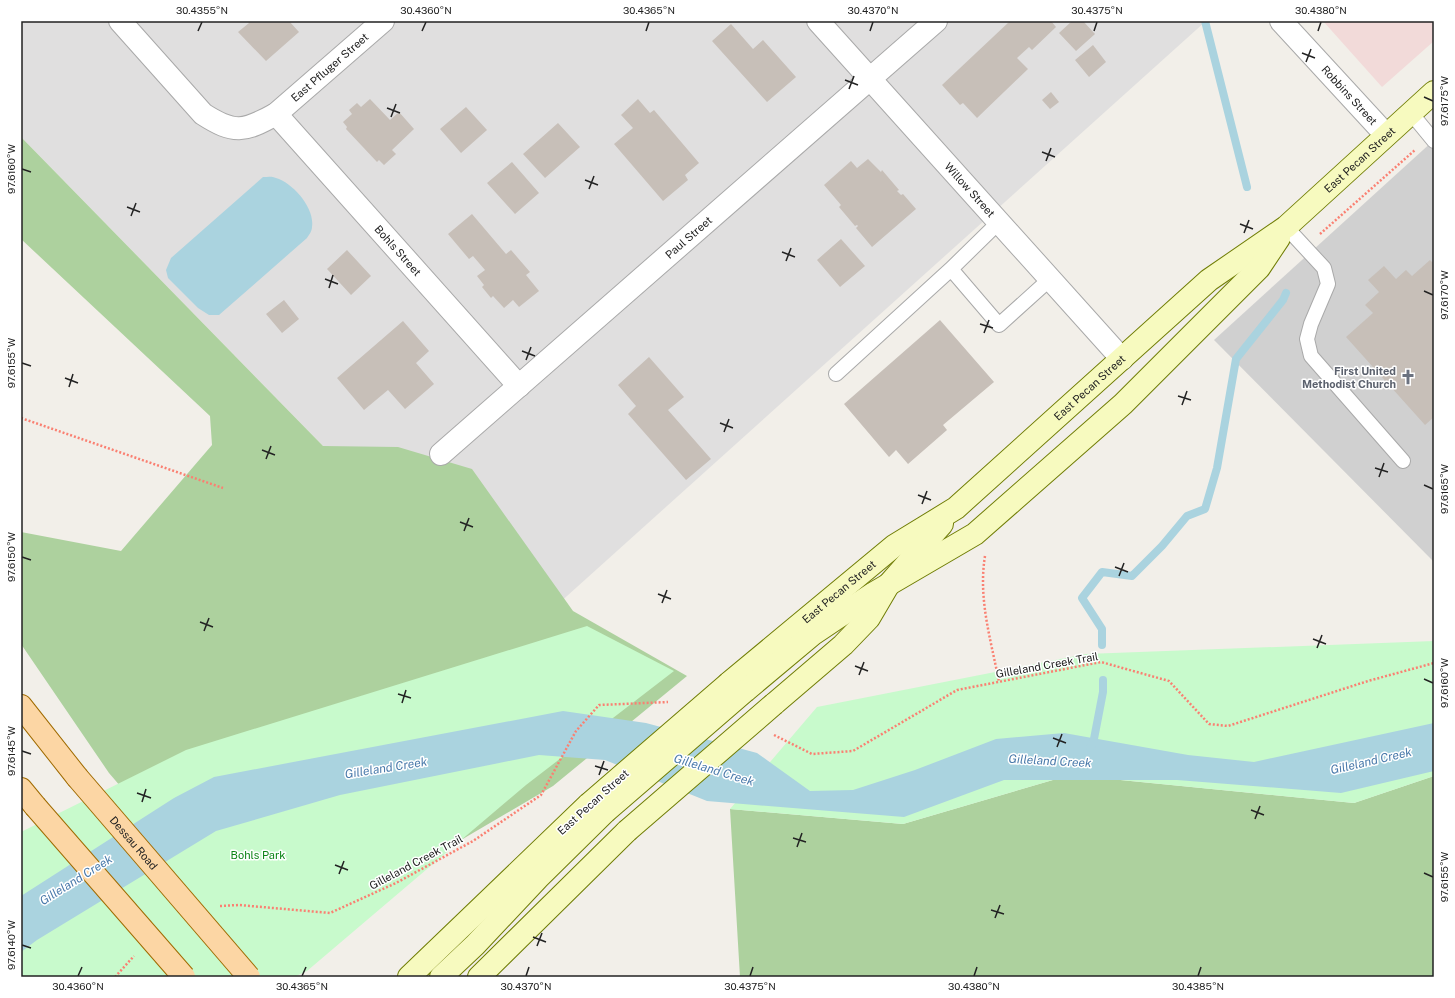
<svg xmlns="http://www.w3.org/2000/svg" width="1455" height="998" font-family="'Public Sans',sans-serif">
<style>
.residential{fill:#e0dfdf}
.commercial{fill:#f2dad9}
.religious{fill:#d0d0d0}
.forest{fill:#add19e}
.park{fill:#c8facc}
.water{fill:#aad3df}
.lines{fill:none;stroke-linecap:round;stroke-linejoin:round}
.stream{stroke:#aad3df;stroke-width:8}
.building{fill:#c7bfb8}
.lane-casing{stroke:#a9a9a9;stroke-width:16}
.street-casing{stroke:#a9a9a9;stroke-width:24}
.secondary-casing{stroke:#707d05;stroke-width:24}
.primary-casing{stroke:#a06b00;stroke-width:24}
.path{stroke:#fa8072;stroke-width:2.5;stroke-dasharray:2 2;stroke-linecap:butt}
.lane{stroke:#fff;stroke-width:14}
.street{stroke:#fff;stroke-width:22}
.secondary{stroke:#f7fabf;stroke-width:22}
.primary{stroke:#fcd6a4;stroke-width:22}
.secondary-bridge-casing{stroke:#707d05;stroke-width:24;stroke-linecap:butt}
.primary-bridge-casing{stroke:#a06b00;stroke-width:24;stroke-linecap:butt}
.secondary-bridge{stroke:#f7fabf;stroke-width:22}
.primary-bridge{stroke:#fcd6a4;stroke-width:22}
.ticks{fill:none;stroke:#222;stroke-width:1.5}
.labels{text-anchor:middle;stroke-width:3;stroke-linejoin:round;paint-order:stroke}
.street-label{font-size:11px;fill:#222;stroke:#fff}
.worship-label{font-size:11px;font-weight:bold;fill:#5b616d;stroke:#fff;text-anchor:end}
.park-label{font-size:11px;fill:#0c8416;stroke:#fff}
.water-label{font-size:12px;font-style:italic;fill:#4a7aab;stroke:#fff}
.neatline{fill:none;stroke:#222;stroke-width:1.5}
.ticks-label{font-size:10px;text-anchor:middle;fill:#222}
</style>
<rect width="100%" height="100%" fill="#f2efe9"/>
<path class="residential" d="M21 21H1206L517 641 323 446 21 137Z"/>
<path class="commercial" d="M1323 21H1434V41L1382 87Z"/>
<path class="religious" d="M1434 140V562L1214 340Z"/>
<path class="forest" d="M21 137 323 446 398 447 472 469 573 611 687 676 553 786 432 857 218 900 109 773 21 644V532L121 551 212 445 210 416 21 239Z
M1070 775 1354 803 1434 776V977H740L730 809 903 824Z"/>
<path class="park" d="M587 626 674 671 526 785 307 971 294 977H21V832L186 750Z
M1434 641V776L1354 803 1070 775 903 824 730 809 817 707 1086 654Z"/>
<path class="water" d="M263 177C267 177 272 176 276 178 293 183 315 208 312 227 312 231 309 235 307 238L219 315H209L198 308 168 278 166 270 171 258Z
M563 711 646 723 757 753 810 791 853 790 915 770 996 739 1064 733 1188 755 1254 762 1434 723V771L1341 793 1177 780H1004L904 817 707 801 605 760 539 755 340 795 216 831 37 940 21 952V896L174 798 214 777Z"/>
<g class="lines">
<path class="stream" d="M1205 21 1247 187
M1102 645V629L1082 598 1102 572 1132 576 1162 546 1187 516 1205 509 1217 468 1236 359 1283 300 1286 293
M1090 747 1093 744 1103 692V680"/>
</g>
<path class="building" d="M247 21H289L299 32 266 61 238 32 249 23Z
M1010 21H1051L1056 27 1032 50 1029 47 1017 58 1028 69 977 118 963 103 960 105 942 85Z
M1072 21H1083L1095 34 1076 51 1059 33Z
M731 24 753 49 763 40 796 77 767 102 712 41Z
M1093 45 1106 62 1089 77 1075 60Z
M1051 92 1059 102 1050 109 1042 100Z
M370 99 390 120 399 112 414 129 392 150 396 154 384 165 379 160 377 162 346 129 347 127 343 122 352 114 349 110 357 103 361 107Z
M638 99 650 113 654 110 699 163 685 175 688 180 663 201 614 144 633 128 621 115Z
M466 107 487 130 461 153 440 129Z
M558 123 580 147 545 178 523 154Z
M868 159 881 172 882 170 899 190 897 191 901 195 903 194 916 209 872 247 856 228 858 226 857 225 855 226 839 207 841 205 824 185 851 161 857 168Z
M512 162 539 193 515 214 487 183Z
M472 214 506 254 511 250 530 272 526 275 539 291 519 307 513 300 504 308 493 296 491 298 482 287 484 285 477 276 485 270 473 256 469 259 448 234Z
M841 239 865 266 840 287 817 260Z
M347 250 371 276 351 295 327 269Z
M1430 260 1432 262 1434 261V417L1425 425 1346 337 1373 313 1365 305 1379 292 1368 280 1384 266 1396 279 1406 270 1412 276Z
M284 300 299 319 282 333 266 314Z
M940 320 994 382 943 425 947 430 908 464 896 450 889 457 844 404Z
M403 321 429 351 416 363 434 384 405 409 388 390 364 410 337 378Z
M649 357 684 397 668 410 711 459 686 480 628 414 636 406 618 385Z"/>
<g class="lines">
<defs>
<path id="lane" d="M1411 113 1434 141
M999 222 951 269 999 325 1050 279
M1286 227 1324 268 1328 284 1311 324 1307 339 1311 356 1403 461
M836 374 951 269"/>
<g id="street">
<path id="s1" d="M120 21 203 114C234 134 244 132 276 114L383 21"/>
<path id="s2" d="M818 21 1122 359"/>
<path id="s3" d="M1281 21 1386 135"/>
<path id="s4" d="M276 114 519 386"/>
<path id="s5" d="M441 454 936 21"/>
</g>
<g id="secondary">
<path id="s6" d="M729 683 894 546 956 508 1209 280 1286 227 1434 92"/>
<path d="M745 691 813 634 874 593 975 534 1123 404 1259 268 1279 238"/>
<path d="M774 704 843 645 869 618 889 584 942 524"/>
<path d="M409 977 589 804"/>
<path d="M441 977 475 945 538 878 605 812"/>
<path d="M479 977 627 831"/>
</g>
<path id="primary" d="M21 706 77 777
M21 789 35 806"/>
</defs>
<use href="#lane" class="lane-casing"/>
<use href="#street" class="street-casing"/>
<use href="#secondary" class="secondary-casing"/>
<use href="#primary" class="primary-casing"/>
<path class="path" d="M1320 234 1415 150
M21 418 223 488
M985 556C978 599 991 640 999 682
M774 735 812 754 853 751 957 690 1101 662 1169 681 1209 724 1228 726 1368 681 1434 663
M220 906 239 905 330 913 396 883 473 841 541 795 576 731 599 705 668 702
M115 977 134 956"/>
<use href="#lane" class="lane"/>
<use href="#street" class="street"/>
<use href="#secondary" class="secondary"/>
<use href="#primary" class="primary"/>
<defs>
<path id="secondary-bridge" d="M589 804 729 683
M605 812 745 691
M627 831 774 704"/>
<g id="primary-bridge">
<path id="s7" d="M77 777 249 977"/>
<path d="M35 806 184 977"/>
</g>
</defs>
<use href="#secondary-bridge" class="secondary-bridge-casing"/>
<use href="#primary-bridge" class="primary-bridge-casing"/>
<use href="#secondary-bridge" class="secondary-bridge"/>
<use href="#primary-bridge" class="primary-bridge"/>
</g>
<path class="ticks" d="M198 31 202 22M422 31 426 22M646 31 649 22M870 31 873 22M1094 31 1097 22M1318 31 1321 22M1302 53 1315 58M1306 62 1311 49M845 80 858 85M849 89 854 76M1424 97 1433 101M387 108 400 113M391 117 396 104M1042 152 1055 157M1046 161 1051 148M22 169 31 172M585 180 598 185M589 189 594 176M127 207 140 212M131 216 136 203M1240 224 1253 229M1244 233 1249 220M782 252 795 257M786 261 791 248M325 279 338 284M329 288 333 275M1424 291 1433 295M980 324 993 328M984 333 989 320M522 351 535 356M526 360 531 347M22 363 31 366M65 378 78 383M69 387 73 374M1178 396 1191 400M1182 405 1187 391M720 423 733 428M724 432 729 419M262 450 275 455M266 459 271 446M1375 468 1388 472M1379 477 1384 463M1424 485 1433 489M918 495 931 500M922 504 927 491M460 522 473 527M464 531 469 518M22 557 31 560M1115 567 1128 572M1119 576 1124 563M658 594 671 599M662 603 667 590M200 622 213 627M204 631 209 618M1313 639 1326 644M1317 648 1322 635M855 666 868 671M859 675 864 662M1424 679 1433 683M398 694 411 698M402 703 406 690M1053 738 1066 743M1057 747 1062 734M22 751 31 754M595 766 608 770M599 775 604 761M137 793 151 798M142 802 146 789M1251 810 1264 815M1255 819 1260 806M793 838 806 842M797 847 802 833M335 865 348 870M1424 873 1433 877M339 874 344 861M991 910 1004 914M995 918 1000 905M533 937 546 942M22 945 31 948M537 946 542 933M78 976 82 967M302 976 306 967M526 976 529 967M750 976 753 967M974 976 977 967M1198 976 1201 967"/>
<defs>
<symbol id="church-bare" viewBox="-9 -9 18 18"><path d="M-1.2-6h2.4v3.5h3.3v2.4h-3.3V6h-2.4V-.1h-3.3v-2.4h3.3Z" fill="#6b7280" stroke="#fff" stroke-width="2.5" paint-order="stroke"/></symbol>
</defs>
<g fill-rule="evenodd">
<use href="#church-bare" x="1397" y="366" width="22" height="22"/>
</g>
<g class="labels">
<g class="street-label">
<text dy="4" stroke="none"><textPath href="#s1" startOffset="275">East Pfluger Street</textPath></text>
<text dy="4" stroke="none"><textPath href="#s3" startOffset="101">Robbins Street</textPath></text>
<text dy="4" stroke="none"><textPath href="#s6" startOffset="821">East Pecan Street</textPath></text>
<text dy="4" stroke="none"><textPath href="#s2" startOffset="227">Willow Street</textPath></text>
<text dy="4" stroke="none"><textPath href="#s5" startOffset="329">Paul Street</textPath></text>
<text dy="4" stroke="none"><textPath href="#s4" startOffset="183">Bohls Street</textPath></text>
<text dy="4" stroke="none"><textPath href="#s6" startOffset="467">East Pecan Street</textPath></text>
<text dy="4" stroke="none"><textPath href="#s6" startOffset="143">East Pecan Street</textPath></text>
<text transform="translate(1047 665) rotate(-10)" y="4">Gilleland Creek Trail</text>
<text transform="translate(593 802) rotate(-42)" y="4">East Pecan Street</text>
<text dy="4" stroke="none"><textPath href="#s7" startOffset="87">Dessau Road</textPath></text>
<text transform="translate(416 862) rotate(-28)" y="4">Gilleland Creek Trail</text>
</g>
<g class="worship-label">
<text x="1396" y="375">First United<tspan x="1396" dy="13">Methodist Church</tspan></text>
</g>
<g class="park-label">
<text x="258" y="859">Bohls Park</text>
</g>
<g class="water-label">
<text transform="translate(1050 761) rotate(3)" y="4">Gilleland Creek</text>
<text transform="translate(1371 761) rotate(-13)" y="4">Gilleland Creek</text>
<text transform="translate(386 768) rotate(-9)" y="4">Gilleland Creek</text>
<text transform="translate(714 770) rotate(17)" y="4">Gilleland Creek</text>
<text transform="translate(76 880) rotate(-32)" y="4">Gilleland Creek</text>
</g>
</g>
<rect width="1455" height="998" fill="none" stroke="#ffffff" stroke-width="44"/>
<rect x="22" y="22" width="1411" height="954" class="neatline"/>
<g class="ticks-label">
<text x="202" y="14">30.4355°N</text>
<text x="426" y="14">30.4360°N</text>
<text x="649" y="14">30.4365°N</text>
<text x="873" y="14">30.4370°N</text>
<text x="1097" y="14">30.4375°N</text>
<text x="1321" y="14">30.4380°N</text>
<text transform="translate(1444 101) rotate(-90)" y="4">97.6175°W</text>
<text transform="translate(11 169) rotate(-90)" y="4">97.6160°W</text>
<text transform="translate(1444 295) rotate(-90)" y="4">97.6170°W</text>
<text transform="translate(11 363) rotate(-90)" y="4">97.6155°W</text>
<text transform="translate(1444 489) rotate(-90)" y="4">97.6165°W</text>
<text transform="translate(11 557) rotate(-90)" y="4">97.6150°W</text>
<text transform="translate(1444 683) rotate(-90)" y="4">97.6160°W</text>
<text transform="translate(11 751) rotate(-90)" y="4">97.6145°W</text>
<text transform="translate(1444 877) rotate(-90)" y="4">97.6155°W</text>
<text transform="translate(11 945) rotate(-90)" y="4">97.6140°W</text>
<text x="78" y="990">30.4360°N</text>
<text x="302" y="990">30.4365°N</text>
<text x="526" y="990">30.4370°N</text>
<text x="750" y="990">30.4375°N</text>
<text x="974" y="990">30.4380°N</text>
<text x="1198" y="990">30.4385°N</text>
</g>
</svg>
